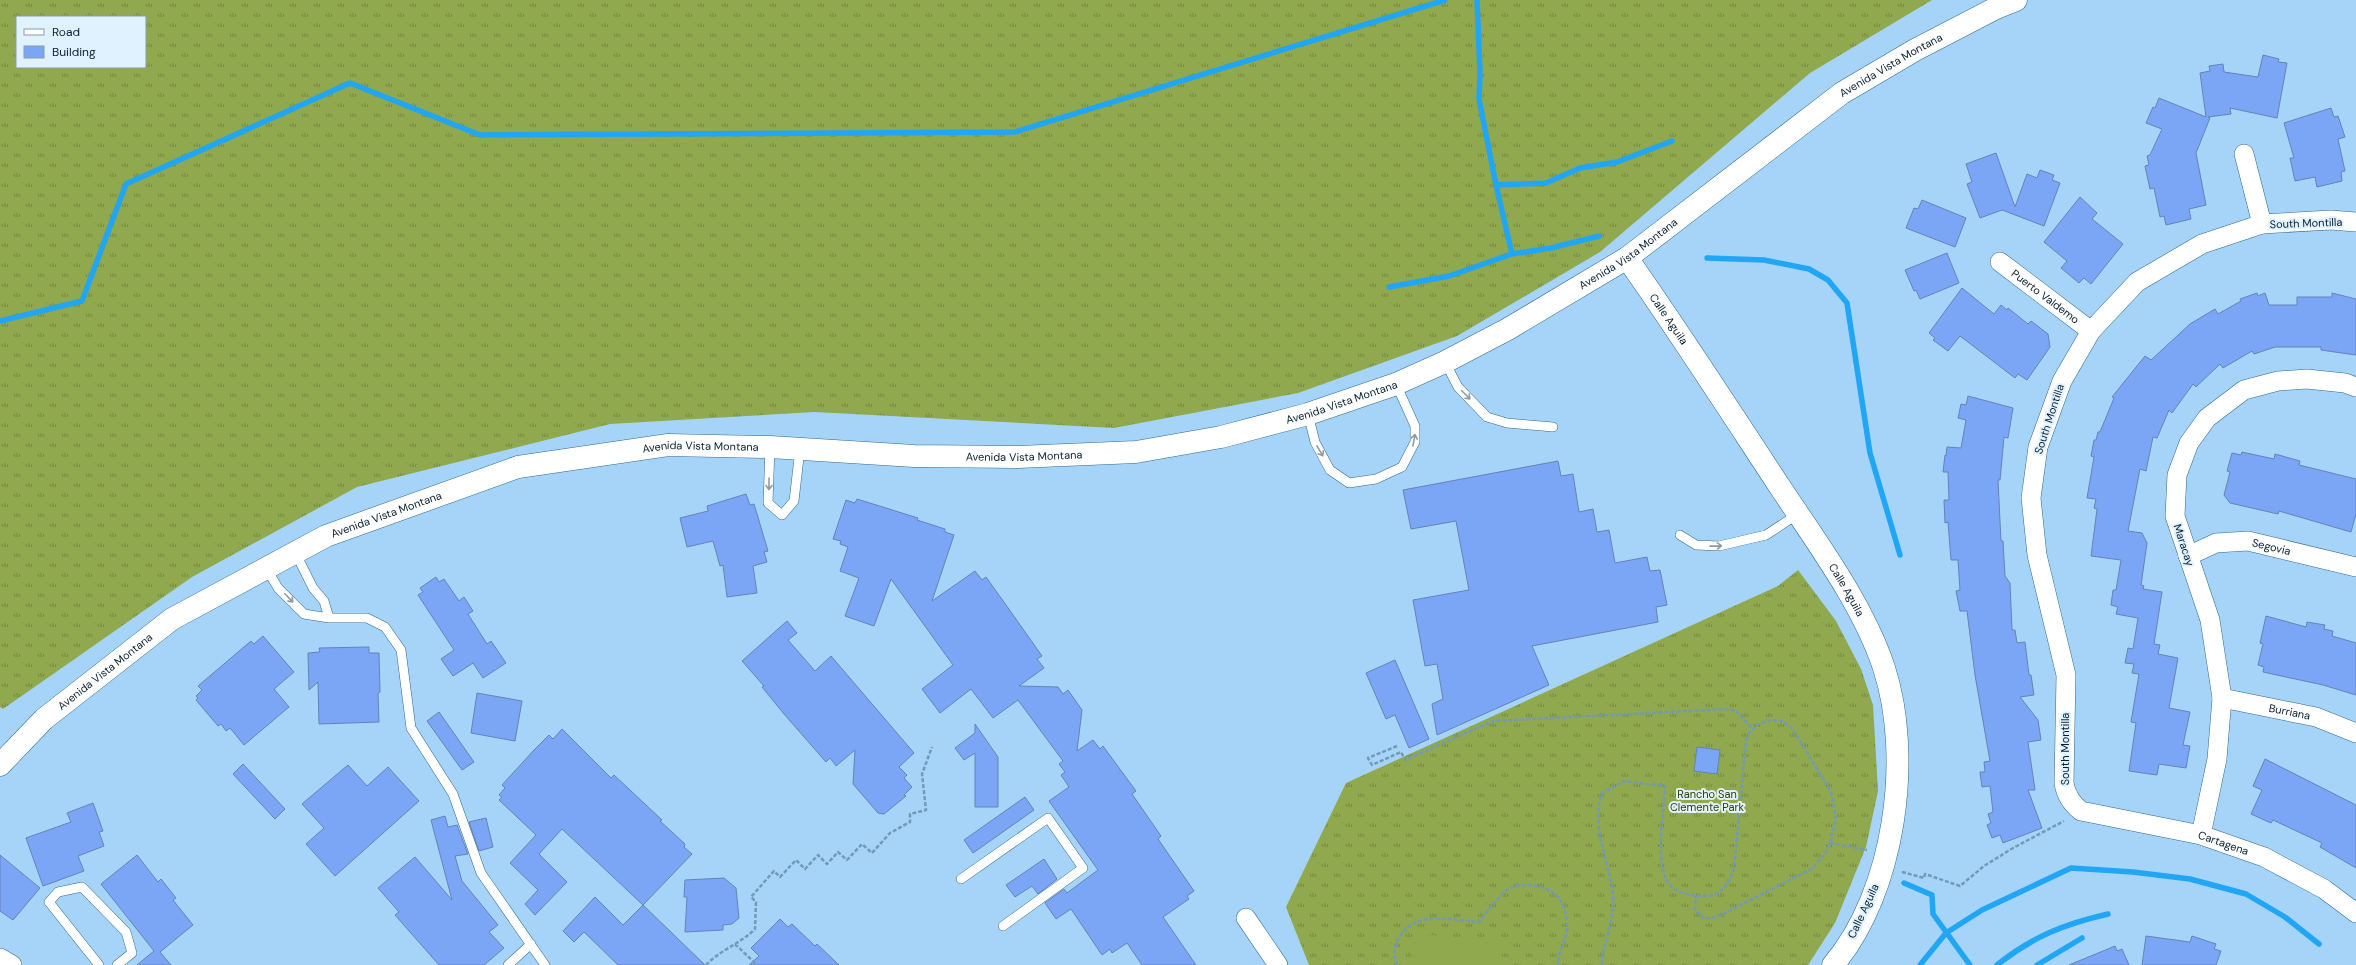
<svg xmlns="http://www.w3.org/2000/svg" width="2356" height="965" font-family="'DM Sans',sans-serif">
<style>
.grass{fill:url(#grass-tufts);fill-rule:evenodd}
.pitch{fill:#90a84e}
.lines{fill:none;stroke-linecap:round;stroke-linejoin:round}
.stream{stroke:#21a6f5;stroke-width:5.5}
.building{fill:#7ba6f6;stroke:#6582b8}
.service-casing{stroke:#2e6790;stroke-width:10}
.minor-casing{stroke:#2e6790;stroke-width:20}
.tertiary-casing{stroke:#2e6790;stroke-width:23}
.path{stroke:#729ab8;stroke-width:2.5;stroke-dasharray:4 2;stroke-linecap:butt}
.service{stroke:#fff;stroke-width:9}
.minor{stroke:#fff;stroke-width:19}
.tertiary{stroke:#fff;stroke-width:22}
.oneway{stroke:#8f9aa1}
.labels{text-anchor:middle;stroke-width:4;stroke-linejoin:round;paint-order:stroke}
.street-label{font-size:11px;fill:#061e2e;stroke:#e0f1ff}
.park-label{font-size:11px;fill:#2f3b06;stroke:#e0f1ff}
</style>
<defs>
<pattern id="grass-tufts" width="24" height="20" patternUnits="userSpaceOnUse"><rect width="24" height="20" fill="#90a84e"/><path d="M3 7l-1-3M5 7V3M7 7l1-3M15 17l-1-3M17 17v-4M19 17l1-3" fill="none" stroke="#748841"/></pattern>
</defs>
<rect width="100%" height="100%" fill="#a5d4f8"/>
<path class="grass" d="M0 0H1932L1810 73 1600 252 1457 336 1298 393 1114 428 815 412 610 424 357 487 192 577 3 709 0 707ZM17 17H145V67H17Z
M1798 570 1836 621 1861 669 1873 705 1878 791 1866 847 1835 923 1808 965H1309L1286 907 1346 783 1778 586Z"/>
<path class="pitch" d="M1430 935 1501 940 1499 965H1413C1408 950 1415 940 1430 935Z"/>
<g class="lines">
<path class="stream" d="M1477 0 1480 74 1479 99 1496 185 1512 254
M1496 185 1546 183 1580 168 1617 162 1672 141
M1707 258 1764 260 1809 269 1828 280 1847 303 1870 453 1900 555
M1389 287 1449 276 1512 254 1551 248 1599 236
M0 321 82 301 126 184 350 83 480 135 1015 132 1445 0
M1904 883 1932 895 1933 914 1970 965
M1920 965 1946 933 1982 910 2071 868 2133 872 2190 879 2246 894 2285 917 2319 944
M1997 965C2032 937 2064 924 2108 914
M2037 965 2082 938"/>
</g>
<path class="building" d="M2263 55 2279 59 2278 62 2287 63 2277 118 2230 108 2231 114 2208 117 2210 118 2196 153 2206 205 2189 209 2191 219 2166 225 2164 216 2160 217 2154 188 2150 189 2145 166 2149 165 2147 156 2150 155 2162 129 2146 123 2153 107 2155 108 2159 98 2206 117 2200 73 2210 71 2209 66 2223 64 2224 72 2258 77Z
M2331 108 2334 117 2338 116 2345 137 2338 139 2345 171 2341 172 2342 181 2317 187 2315 177 2295 181 2290 158H2294L2284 123Z
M1996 153 2015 207 2027 174 2037 178 2040 170 2054 175 2052 180 2060 183 2044 226 2002 210 1980 218 1967 184 1972 182 1966 164Z
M2080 197 2097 213 2092 219 2123 244 2091 284 2084 278 2079 283 2061 268 2067 261 2044 242Z
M1922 200 1966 218 1955 247 1906 228 1914 208 1918 209Z
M1947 253 1959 283 1920 299 1916 290 1914 291 1905 270Z
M1962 288 1994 314 2001 305 2007 310 2008 308 2028 324 2031 321 2048 334 2050 347 2027 380 2018 374 2015 378 1960 336 1948 351 1933 340 1935 338 1929 333Z
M2257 293 2258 296 2265 293 2269 305H2297V297H2332V293L2356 299V355L2321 350V347H2275L2254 354 2252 351 2223 368 2220 364 2196 387 2193 384 2172 413 2169 410 2157 438 2153 437 2146 471 2140 469 2128 531 2142 533 2147 543 2141 585 2144 586 2143 589 2162 592 2154 644 2160 645 2158 654 2178 658 2169 708 2190 712 2183 745 2190 746 2186 768 2159 764 2157 775 2129 771 2136 723 2131 722 2139 674 2132 673 2134 664 2125 663 2128 648 2133 649 2138 618 2116 614 2118 607 2111 605 2113 590H2116L2121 560 2091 556 2097 509 2094 508 2096 499 2087 498 2094 457 2091 456 2094 440H2096L2098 432H2100L2114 398 2112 397 2145 356 2151 360 2190 324 2215 309 2218 314 2241 301 2240 299Z
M1968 396 2013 408 2008 438 2004 437 2000 480H1998L2001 541H2003L2005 576 2010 583 2012 630H2015L2017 643 2025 642 2029 675H2031L2034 695 2020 697 2038 720 2041 740 2028 742 2035 790H2028L2042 828 2003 843 2000 835 1992 838 1987 825 1991 823 1988 814 1993 812 1990 786 1982 787 1980 772H1985L1984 762 1990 761 1975 675 1967 611H1960L1956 591 1960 590 1958 560H1951L1948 522 1945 523 1944 500H1949L1948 472H1943L1945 455 1946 456 1947 447 1961 448 1966 420 1958 418 1961 404 1966 405Z
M2242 452 2274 459 2275 454 2300 461 2299 465 2356 479V514L2351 532 2279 511 2278 514 2230 503 2224 495 2230 472 2227 471 2232 453 2241 455Z
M1558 461 1561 476 1573 474 1579 512 1593 509 1597 532 1609 530 1615 563 1647 557 1650 571 1660 570 1667 605 1656 607 1658 622 1532 646 1549 685 1437 735 1432 704 1443 699 1437 664 1425 666 1413 600 1469 590 1456 521 1411 529 1403 490Z
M746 494 750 505 754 504 768 551 764 552 767 562 753 566 757 593 727 597 723 565 720 566 713 541 687 547 680 518 708 511 707 506Z
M857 499 918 518 917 520 945 529V532L954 535 932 601 975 571 982 580 986 577 1006 605 1042 656 1037 659 1044 668 1019 686 1058 687 1063 694 1068 690 1082 710 1077 751 1093 740 1100 749 1103 746 1136 791 1132 794 1161 836 1158 839 1194 891 1187 896 1189 899 1163 917 1196 965H1142L1127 943 1112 953 1110 949 1102 955 1071 909 1056 919 1045 903 1064 889 1067 893 1098 870 1049 801 1069 787 1061 775 1065 772 1059 764 1063 761 1018 700 993 718 971 689 940 713 922 689 953 665 891 579 874 626 845 616 859 578 840 571 848 547 840 544 841 541 833 539 846 500 855 503Z
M436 577 439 582 444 579 459 601 464 597 473 611 468 614 487 644 491 641 506 663 483 678 473 663 453 676 441 659 454 650 418 595 423 592 420 588Z
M2266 616 2306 627 2307 622 2325 625 2324 629 2333 631 2332 636 2356 643V695L2323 685 2263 672 2264 667 2258 665 2263 644 2260 643Z
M787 621 797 633 788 640 815 671 831 656 914 753 899 767 907 775 904 778 912 787 904 795 906 796 884 814 878 813 853 784 855 750 836 766 830 758 826 762 784 714 762 687 764 686 742 661Z
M263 636 294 672 274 689 289 707 244 745 230 728 226 731 221 724 218 726 196 700 198 698 196 696 202 690 198 686 251 641 254 644Z
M369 647V653H379L380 692 378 693 379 722 319 724 318 682 309 690 308 653 320 652 319 648Z
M1395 660 1429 739 1409 748 1395 715 1386 719 1366 673Z
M477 693 522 701 515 741 471 733Z
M439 712 474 762 462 770 427 721Z
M975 724 998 757V807H975V753L964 760 955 748 975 733Z
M562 729 611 778 614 775 662 820 660 821 685 844 684 847 692 854 643 905 562 829 539 854 567 882 535 915 525 904 538 890 510 863 536 835 499 800 502 797 499 795 505 788 502 785 534 750 549 735 553 739Z
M1697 747 1720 750 1717 774 1694 771Z
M2265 759 2356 805V868L2320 847 2322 843 2273 820 2271 823 2251 814 2262 790 2253 786Z
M243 764 285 809 275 819 233 774Z
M348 765 367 786 388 767 419 801 335 876 306 844 324 828 302 804Z
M1025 797 1034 810 973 853 964 840Z
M93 803 103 831 99 832 104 846 78 856 84 871 43 886 26 838 71 822 67 813Z
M445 816 448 827 457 825 468 854 455 856 462 881 498 925 489 932 504 948 484 965H439L395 915 399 912 378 888 415 857 452 900 431 820Z
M486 818 493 847 479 851 469 822Z
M0 855 40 888 13 920 0 911Z
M137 855 158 882 161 879 176 898 173 900 193 925 160 952 171 965H137L154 951 101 884Z
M1044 859 1057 879 1038 894 1032 886 1015 897 1006 885Z
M724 878 736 888 739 918 732 924 723 925V930L685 932 687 897H684L685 880Z
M595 897 623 925 643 905 705 965H618L584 932 574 942 563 931Z
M780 919 788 927 792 924 815 946 817 944 839 965H749L759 956 751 948Z
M2146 936 2190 942 2192 936 2216 944 2214 949 2221 951 2216 965H2142Z
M2115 946 2117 951 2122 949 2129 965H2069Z"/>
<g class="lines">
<defs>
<path id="service" d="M1445 362 1458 387 1487 417 1507 423 1553 427
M1308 414 1315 442 1330 470 1349 483 1376 479 1402 467 1415 442V426L1396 384
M770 447 768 503 782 515 794 501 800 449
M1680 535 1696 545 1719 546 1766 535 1798 514
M295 552 313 588 324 601 329 618
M266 568 278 588 304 614 329 618H367L385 627 401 650 411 728 453 794 481 873 545 965
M961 879 1048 818 1083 868 1003 926
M99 965 49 902 58 892 82 887 126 932 132 953 117 965
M508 965 531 944"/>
<g id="minor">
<path d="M2244 154 2262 224"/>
<path id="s1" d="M2356 222 2331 220 2262 224 2202 244 2137 282 2091 331 2062 381 2038 447 2031 498 2037 555 2066 675 2064 783C2066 796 2072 804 2081 811L2201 835 2264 857 2324 889 2356 913"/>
<path id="s2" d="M2000 262 2091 331"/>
<path id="s3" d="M2188 556 2216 543 2248 541 2356 567"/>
<path id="s4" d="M2222 698 2316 717 2356 733"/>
<path d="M2201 835 2217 759 2222 698 2210 620 2175 516 2177 475 2189 443 2207 418 2244 390 2278 381 2307 379 2345 383 2356 387"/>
<path d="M1246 918 1278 965"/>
<path d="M0 958 12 965"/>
</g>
<g id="tertiary">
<path id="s5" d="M1627 258C1679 332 1728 408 1778 484 1815 540 1863 604 1884 668 1913 757 1895 892 1833 965"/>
<path id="s6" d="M0 765 44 719 172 619 326 536 518 467 668 445 770 447 914 456 1018 457 1136 452 1221 437 1308 414 1396 384 1445 362 1508 329 1627 258 1842 93 1915 50 1996 8 2016 0"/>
</g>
</defs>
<use href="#service" class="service-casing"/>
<use href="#minor" class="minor-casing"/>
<use href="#tertiary" class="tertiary-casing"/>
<path class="path" d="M1397 746 1368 758 1372 765 1401 752 1405 760 1493 721 1728 709 1736 711 1753 729
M1830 843 1867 850
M1902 872 1924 878 1925 874 1960 886 1984 866 2013 848 2064 821
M735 944 757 965
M706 965C720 950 740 944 755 929L756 902 751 897 774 871 780 877 796 860 805 869 818 855 827 864 838 852 847 860 862 844 872 853 890 833 910 822V814L926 810 922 774 932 747
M1397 965C1393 957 1394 948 1397 941 1412 909 1451 920 1479 922 1488 911 1496 899 1507 890 1520 881 1545 885 1556 895 1564 902 1567 917 1567 927 1567 940 1557 952 1558 965
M1602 965V957C1606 938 1615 913 1613 893 1608 859 1591 827 1602 793L1624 781 1665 786C1664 810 1654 865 1669 884 1676 893 1691 896 1703 896 1721 897 1729 884 1734 868L1746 742 1749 733 1757 725 1769 720 1781 721 1792 728 1831 792 1836 817 1830 843 1826 852 1813 868 1717 917 1704 919 1695 909 1696 896"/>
<use href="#service" class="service"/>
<use href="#minor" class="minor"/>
<use href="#tertiary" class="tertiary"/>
</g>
<defs><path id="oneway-shaft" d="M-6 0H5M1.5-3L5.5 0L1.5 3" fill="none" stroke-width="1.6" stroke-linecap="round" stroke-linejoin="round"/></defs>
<g class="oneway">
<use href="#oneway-shaft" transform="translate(1466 395) rotate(45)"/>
<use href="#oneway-shaft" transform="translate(1414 440) rotate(-79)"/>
<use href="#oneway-shaft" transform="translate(1320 451) rotate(60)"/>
<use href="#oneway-shaft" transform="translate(769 484) rotate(91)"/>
<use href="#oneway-shaft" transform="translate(1716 546) rotate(-1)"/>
<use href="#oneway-shaft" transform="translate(289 598) rotate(46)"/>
</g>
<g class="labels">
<g class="street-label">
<text dy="4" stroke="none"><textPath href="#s6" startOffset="2085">Avenida Vista Montana</textPath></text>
<text transform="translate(2306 223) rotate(-2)" y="4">South Montilla</text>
<text dy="4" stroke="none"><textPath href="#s6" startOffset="1761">Avenida Vista Montana</textPath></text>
<text dy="4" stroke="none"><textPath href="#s2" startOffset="57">Puerto Valdemo</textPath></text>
<text dy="4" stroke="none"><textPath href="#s5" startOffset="74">Calle Aguila</textPath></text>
<text dy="4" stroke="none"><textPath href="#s6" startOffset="1437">Avenida Vista Montana</textPath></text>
<text transform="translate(2049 419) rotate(-72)" y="4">South Montilla</text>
<text dy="4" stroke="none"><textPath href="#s6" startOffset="789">Avenida Vista Montana</textPath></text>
<text dy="4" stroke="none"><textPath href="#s6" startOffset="1113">Avenida Vista Montana</textPath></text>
<text dy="4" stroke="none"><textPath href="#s6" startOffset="465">Avenida Vista Montana</textPath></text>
<text transform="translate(2184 545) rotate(72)" y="4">Maracay</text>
<text dy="4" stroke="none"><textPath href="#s3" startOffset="87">Segovia</textPath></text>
<text dy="4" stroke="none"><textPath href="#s5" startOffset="398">Calle Aguila</textPath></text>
<text dy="4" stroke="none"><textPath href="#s6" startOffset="141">Avenida Vista Montana</textPath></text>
<text dy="4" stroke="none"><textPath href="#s4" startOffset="69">Burriana</textPath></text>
<text transform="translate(2065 749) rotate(-90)" y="4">South Montilla</text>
<text dy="4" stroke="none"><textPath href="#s1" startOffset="948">Cartagena</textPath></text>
<text transform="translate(1863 911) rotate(-65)" y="4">Calle Aguila</text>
</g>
<g class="park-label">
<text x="1707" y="798">Rancho San<tspan x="1707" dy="13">Clemente Park</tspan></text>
</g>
</g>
<rect x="16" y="16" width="130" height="52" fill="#e0f1ff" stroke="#899dab"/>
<rect x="24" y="29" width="20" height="6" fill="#ffffff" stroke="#899dab"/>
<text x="52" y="36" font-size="12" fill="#061e2e">Road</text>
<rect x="24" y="46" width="20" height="12" fill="#7ba6f6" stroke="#899dab"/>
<text x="52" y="56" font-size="12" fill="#061e2e">Building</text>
</svg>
